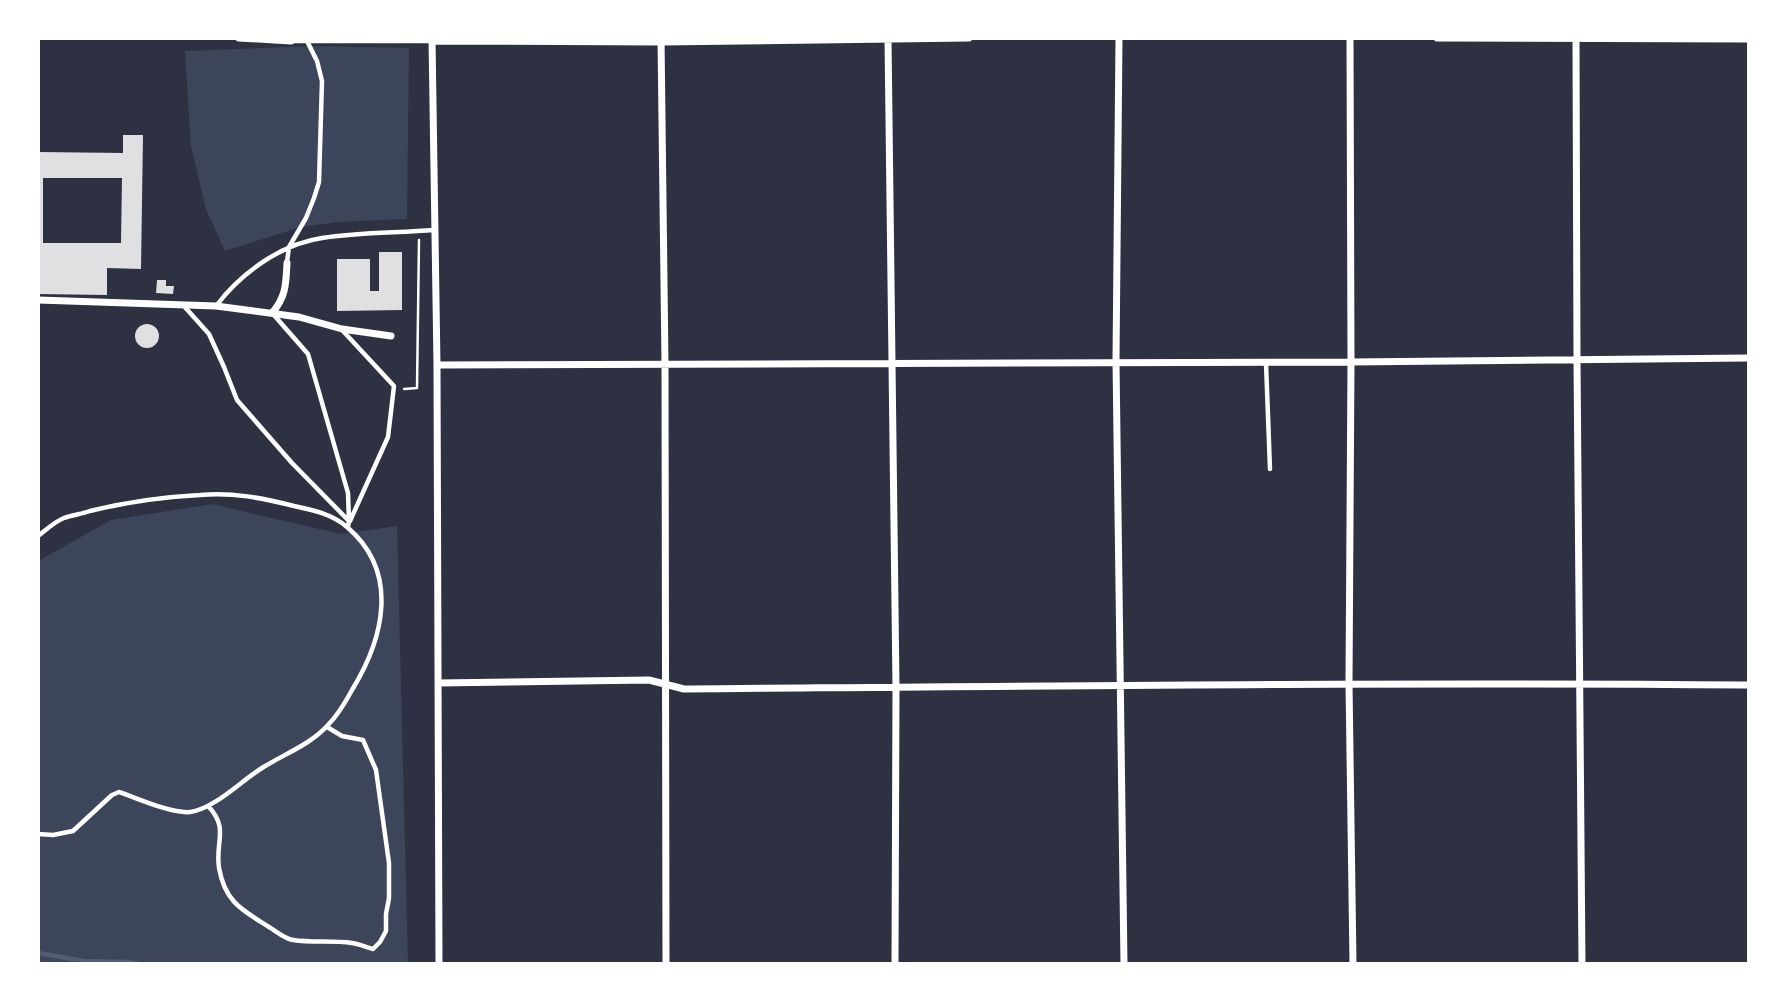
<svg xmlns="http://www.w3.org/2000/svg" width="1787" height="1002" font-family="'Roboto Condensed',sans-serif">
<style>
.green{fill:#3c4559}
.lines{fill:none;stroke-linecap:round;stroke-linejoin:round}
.stream{stroke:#4f5d75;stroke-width:4.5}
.building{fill:#e0e0e3;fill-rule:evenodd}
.path{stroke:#fff;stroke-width:2.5}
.service{stroke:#fff;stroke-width:4.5}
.minor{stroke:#fff;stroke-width:7}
</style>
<rect width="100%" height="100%" fill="#2d3142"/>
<path class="green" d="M313 46 409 48 407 219 338 222 301 227 225 251 206 209 191 147 185 51Z
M212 504 341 534 397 526 408 963H39L38 561 111 520Z"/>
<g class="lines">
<path class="stream" d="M38 953 84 961 130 962 139 964"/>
</g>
<path class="building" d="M123 135H143L141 269 107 268V295L38 294V152L123 153ZM43 178H122L121 243H43Z
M379 252H402V310L337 311V259H370V291H379Z
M157 280H166V286H174L173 294 156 293Z
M135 336a12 12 0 1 1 24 0a12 12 0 1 1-24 0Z"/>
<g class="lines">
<path class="path" d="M404 389 417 388 419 240"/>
<path class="service" d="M291 41H433
M287 262 289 247 306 218 314 198 319 182 322 81 317 61 307 41
M183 305 209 334 224 367 237 400 292 463 349 521 348 527
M216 306C241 273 281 244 322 238 359 232 397 233 434 230
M273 314 308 354 348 493 349 521
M343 331 394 386 388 437 350 521
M1266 363 1270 469
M38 536C46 530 54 522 64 518 72 515 82 514 90 511 126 502 163 497 200 495 233 492 262 498 294 506 313 510 332 514 347 527 400 572 384 638 352 690 345 703 338 715 328 725 310 745 284 754 262 768 241 781 214 809 190 812 172 814 137 798 119 792L112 795 73 831 53 835 38 834
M209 807C229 829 215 841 219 868 225 902 242 910 269 927 276 931 285 939 293 940 312 943 333 940 352 943 359 944 366 947 373 949L380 942 386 931V914L389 898V863L376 770 363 740 342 736 327 727"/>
<path class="minor" d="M239 38 291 41
M432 38 437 365 439 964
M661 38 665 364 666 964
M888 38 896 687 895 964
M1119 38 1116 361 1124 964
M1350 38 1351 362 1349 683 1353 964
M1437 38 1748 39
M1576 38 1577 359 1582 964
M433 41 661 42 969 38
M38 300 216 306 299 317 342 329 391 336
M272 313C286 297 286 284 287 263
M437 365 1351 362 1748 358
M438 683 649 680 684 689C1039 686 1394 682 1748 685"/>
</g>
<rect width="1787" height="1002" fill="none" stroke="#ffffff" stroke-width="80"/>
</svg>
